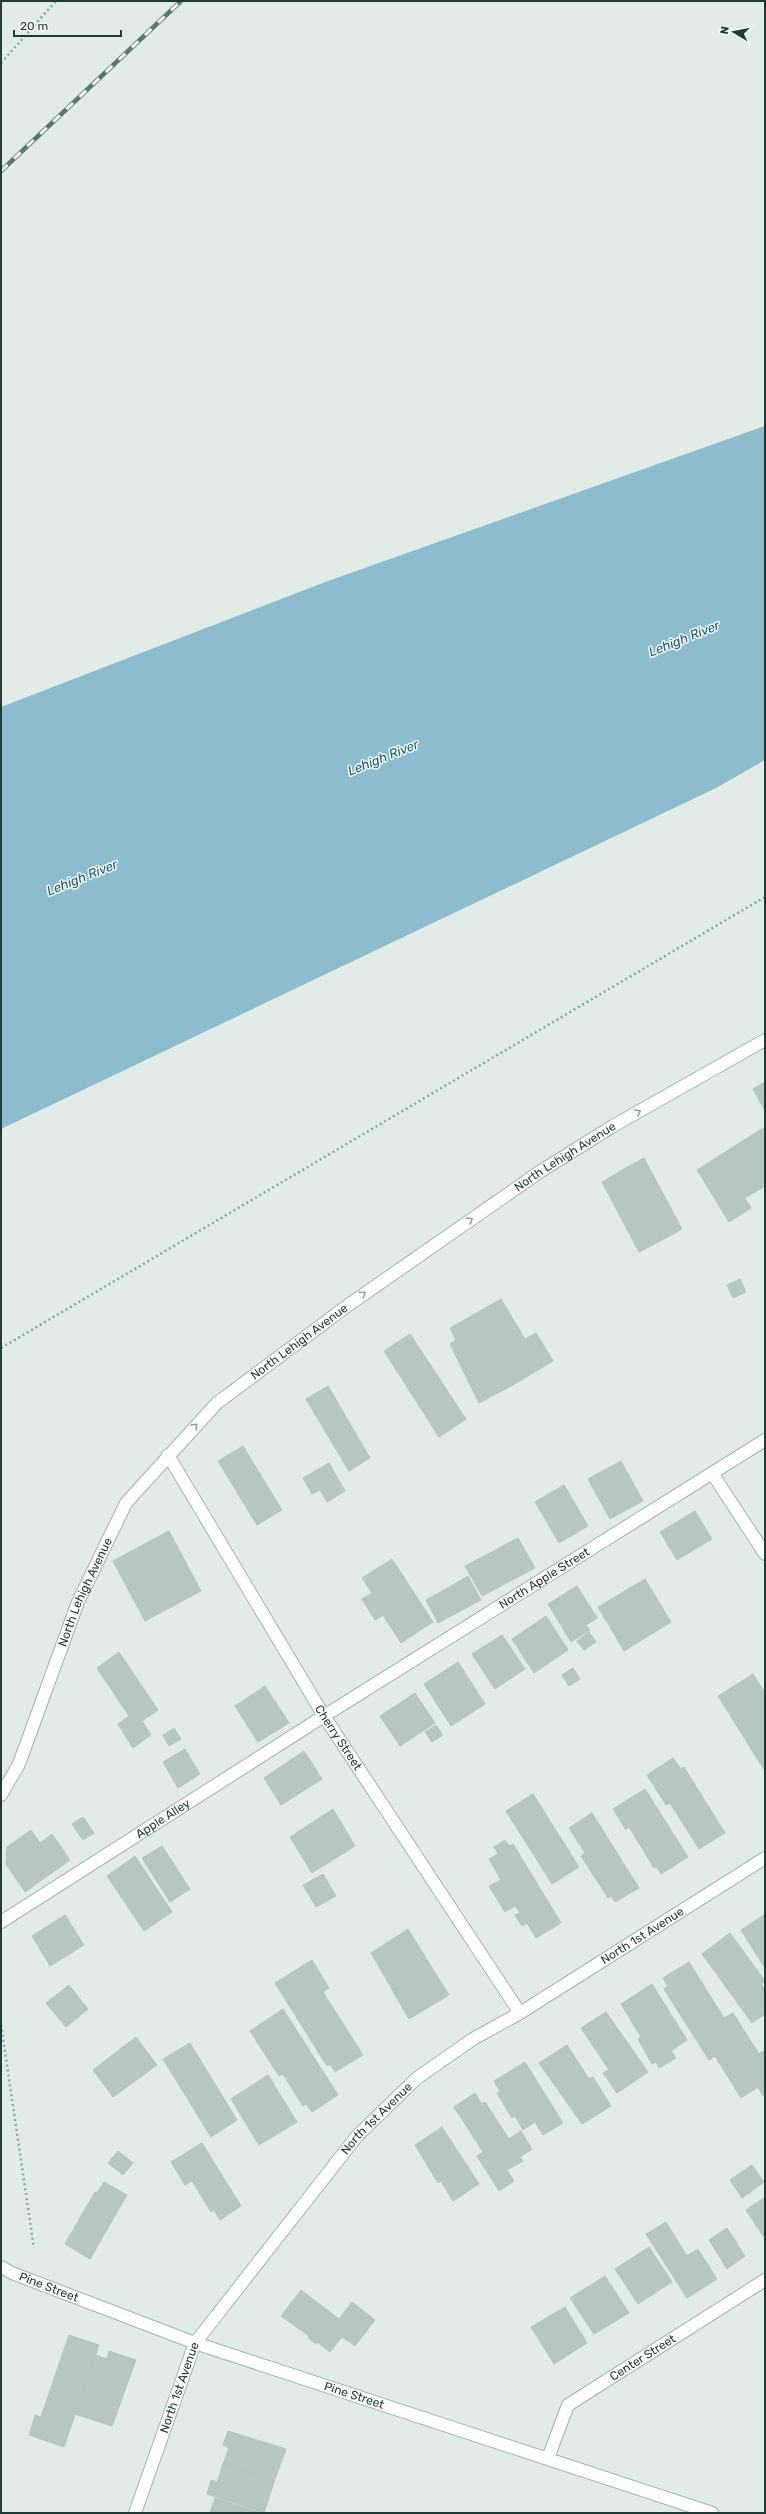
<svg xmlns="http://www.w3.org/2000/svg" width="766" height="2514" font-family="Rubik,sans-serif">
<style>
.water{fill:#8cbccd}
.building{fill:#b7c6c1;stroke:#b4c4bf}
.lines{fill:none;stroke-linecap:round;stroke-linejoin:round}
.lane-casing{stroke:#a4b3af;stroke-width:14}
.street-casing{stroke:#a4b3af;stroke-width:14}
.secondary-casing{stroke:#a1b6b1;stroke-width:14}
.path{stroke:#84ada4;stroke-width:2.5;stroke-dasharray:2 3;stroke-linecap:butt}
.lane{stroke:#fff;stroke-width:12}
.street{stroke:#fff;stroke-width:12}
.secondary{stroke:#fff;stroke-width:12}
.rail-casing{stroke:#5d7672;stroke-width:4.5}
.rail{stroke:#f2f8f5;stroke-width:3;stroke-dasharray:9;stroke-linecap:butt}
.oneway{stroke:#919d9b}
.labels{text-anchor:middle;stroke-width:3;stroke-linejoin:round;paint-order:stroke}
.street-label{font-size:12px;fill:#233b37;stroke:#f2f8f5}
.water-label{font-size:13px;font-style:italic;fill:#205d73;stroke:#f2f8f5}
</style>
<rect width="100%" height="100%" fill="#e1ebe8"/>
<path class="water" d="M765 426V760L716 788 1 1129V707L328 581Z"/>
<path class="building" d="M765 1082V1111L753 1089Z
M763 1128 765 1132V1186L745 1198 751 1208 729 1222 697 1170Z
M644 1158 682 1229 662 1240 624 1169Z
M624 1169 662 1240 639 1252 602 1182Z
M740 1279 746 1292 733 1298 727 1285Z
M501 1299 525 1339 536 1333 553 1361 513 1385 473 1315Z
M473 1315 513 1385 479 1403 450 1344 456 1340 450 1328Z
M410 1334 466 1419 439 1437 384 1351Z
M328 1386 370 1458 349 1471 306 1399Z
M243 1446 282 1510 257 1525 218 1461Z
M621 1461 643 1501 610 1519 588 1479Z
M329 1463 345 1491 327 1502 320 1490 312 1494 303 1478Z
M564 1485 588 1526 559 1543 535 1502Z
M695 1511 712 1539 677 1560 660 1532Z
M169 1531 201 1591 145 1621 113 1561Z
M518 1538 535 1568 482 1596 465 1566Z
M392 1559 433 1622 401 1643 383 1615 375 1620 362 1599 372 1593 362 1578Z
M468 1576 481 1600 466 1608 453 1585Z
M645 1579 671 1622 624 1651 598 1607Z
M453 1585 466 1608 438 1623 426 1600Z
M577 1586 597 1618 586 1625 590 1630 571 1642 548 1604Z
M546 1616 568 1650 534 1673 512 1639Z
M589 1632 596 1642 584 1650 577 1641Z
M502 1635 525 1669 495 1689 472 1654Z
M119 1652 158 1710 142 1721 151 1735 133 1748 118 1724 129 1716 97 1668Z
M458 1662 485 1704 451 1726 424 1684Z
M573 1668 580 1679 569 1686 562 1675Z
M753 1674 765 1693V1771L718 1696Z
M265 1686 289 1723 258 1742 235 1706Z
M415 1693 435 1723 400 1746 380 1716Z
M436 1725 443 1735 432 1742 425 1732Z
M174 1728 181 1739 169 1746 163 1735Z
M185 1749 200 1774 178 1788 163 1762Z
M304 1751 322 1779 281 1805 264 1778Z
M673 1758 681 1769 684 1767 725 1833 699 1849 670 1803 666 1805 647 1775Z
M645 1789 688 1857 661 1874 657 1867 654 1868 629 1827 626 1830 613 1809Z
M533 1794 579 1867 552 1884 506 1811Z
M333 1809 355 1846 312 1873 290 1837Z
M592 1813 639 1888 615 1902 611 1896 608 1898 581 1856 585 1853 569 1828Z
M83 1817 94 1833 83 1840 72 1824Z
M31 1830 40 1843 52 1834 70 1860 25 1892 6 1864 7 1847Z
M505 1840 509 1846 513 1844 561 1923 536 1938 527 1923 522 1926 515 1915 520 1913 515 1906 505 1912 489 1886 501 1880 489 1859 498 1854 494 1847Z
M162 1846 190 1889 170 1902 142 1858Z
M135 1856 172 1912 144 1931 107 1876Z
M323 1874 336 1896 316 1907 303 1885Z
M65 1915 84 1945 50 1966 32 1936Z
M764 1915 765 1917V1968L741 1930Z
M408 1929 449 1995 409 2019 371 1953Z
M730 1933 765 1981 761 1984 765 1990V2014L752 2023 702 1954Z
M312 1960 329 1988 323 1992 363 2055 335 2072 330 2064 327 2066 275 1983Z
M689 1962 724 2018 733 2013 759 2054 763 2051 765 2055 763 2096 758 2087 741 2098 715 2056 709 2060 664 1989 668 1986 663 1978Z
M652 1984 687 2040 671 2051 676 2058 659 2068 656 2062 652 2064 638 2039 641 2037 621 2004Z
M69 1985 88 2009 66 2027 46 2003Z
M283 2009 338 2095 312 2112 306 2104 303 2106 283 2074 279 2076 250 2031Z
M606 2012 648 2072 617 2093 603 2073 609 2070 581 2028Z
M136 2037 157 2065 113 2097 93 2070Z
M190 2043 237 2120 211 2137 163 2059Z
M567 2045 589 2079 593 2077 611 2106 582 2124 539 2063Z
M525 2062 563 2123 543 2135 535 2122 523 2130 515 2116 512 2118 497 2093 500 2091 494 2081Z
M268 2075 297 2122 259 2145 231 2099Z
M475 2093 482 2104 485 2102 509 2139 521 2131 532 2149 520 2157 523 2161 507 2170 514 2181 499 2191 477 2156 483 2152 454 2107Z
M442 2127 479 2184 453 2201 441 2181 438 2183 415 2145Z
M202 2143 241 2206 220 2220 214 2210 211 2212 192 2181 185 2185 171 2162Z
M118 2151 133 2163 123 2175 108 2163Z
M752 2165 764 2182 742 2198 730 2180Z
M104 2182 127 2195 90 2259 65 2244 95 2192 97 2193Z
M765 2197V2239L746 2210Z
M666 2222 687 2256 698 2249 717 2279 687 2298 646 2234Z
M727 2228 745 2256 727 2269 709 2240Z
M649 2247 672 2282 638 2304 615 2269Z
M605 2276 629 2313 594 2334 570 2298Z
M301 2290 339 2319 352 2302 375 2320 355 2346 342 2337 330 2352 317 2342 316 2344 308 2338 309 2336 281 2316Z
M565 2307 587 2343 554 2364 531 2327Z
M69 2335 99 2345 64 2447 29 2435 35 2415 41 2417Z
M109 2351 136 2360 112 2426 75 2414 95 2355 107 2359Z
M228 2431 286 2449 274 2482 223 2464 229 2448 223 2445Z
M223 2464 274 2482 264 2513 207 2494 211 2480 217 2482Z
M215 2498 260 2513H210Z"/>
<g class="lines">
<defs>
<g id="lane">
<path id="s1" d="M1 1922 324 1716 765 1440"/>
<path id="s2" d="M548 2458 568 2405 765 2280"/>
</g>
<g id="street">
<path id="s3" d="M168 1455 324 1716 520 2013"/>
<path d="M712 1473 765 1554"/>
<path id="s4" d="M1 1795 19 1764 78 1602 126 1503 217 1403 347 1306 541 1171 613 1126 765 1040"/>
<path id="s5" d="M135 2513 195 2343"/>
</g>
<g id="secondary">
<path id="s6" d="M1 2267 12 2273 195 2343 712 2513"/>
<path id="s7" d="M195 2343 357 2136 417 2078 473 2039 520 2013 765 1858"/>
</g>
</defs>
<use href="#lane" class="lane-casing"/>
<use href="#street" class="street-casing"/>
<use href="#secondary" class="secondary-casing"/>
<path class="path" d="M1 63 56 1
M1 1348 765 897
M1 2025 34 2248"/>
<use href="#lane" class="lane"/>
<use href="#street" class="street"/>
<use href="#secondary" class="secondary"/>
<defs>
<path id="rail" d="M1 171 181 1"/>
</defs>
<use href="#rail" class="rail-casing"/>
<use href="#rail" class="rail"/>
</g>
<defs><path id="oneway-chevron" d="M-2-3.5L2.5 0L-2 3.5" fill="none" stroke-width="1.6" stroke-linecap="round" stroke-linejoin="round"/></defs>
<g class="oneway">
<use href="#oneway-chevron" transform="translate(638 1112) rotate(-30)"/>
<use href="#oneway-chevron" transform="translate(470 1220) rotate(-35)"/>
<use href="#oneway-chevron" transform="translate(363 1294) rotate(-35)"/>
<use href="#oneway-chevron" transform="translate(195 1426) rotate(-47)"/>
</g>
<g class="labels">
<g class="street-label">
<text dy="4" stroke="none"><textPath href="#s4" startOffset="880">North Lehigh Avenue</textPath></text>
<text dy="4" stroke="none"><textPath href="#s4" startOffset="556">North Lehigh Avenue</textPath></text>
<text dy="4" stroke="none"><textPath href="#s1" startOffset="643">North Apple Street</textPath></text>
<text dy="4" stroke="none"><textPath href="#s4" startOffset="220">North Lehigh Avenue</textPath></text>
<text dy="4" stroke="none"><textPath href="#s3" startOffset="330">Cherry Street</textPath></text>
<text dy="4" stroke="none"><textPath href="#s1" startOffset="192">Apple Alley</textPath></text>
<text dy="4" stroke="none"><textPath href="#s7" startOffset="613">North 1st Avenue</textPath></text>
<text dy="4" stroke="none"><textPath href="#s7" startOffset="289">North 1st Avenue</textPath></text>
<text dy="4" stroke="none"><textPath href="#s6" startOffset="52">Pine Street</textPath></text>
<text dy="4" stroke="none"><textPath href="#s2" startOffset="145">Center Street</textPath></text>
<text dy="4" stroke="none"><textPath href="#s5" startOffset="133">North 1st Avenue</textPath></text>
<text dy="4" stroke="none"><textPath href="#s6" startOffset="376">Pine Street</textPath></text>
</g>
<g class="water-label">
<text transform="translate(684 638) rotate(-22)" y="5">Lehigh River</text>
<text transform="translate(383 757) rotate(-22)" y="5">Lehigh River</text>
<text transform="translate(82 877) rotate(-22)" y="5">Lehigh River</text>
</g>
</g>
<rect width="766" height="2514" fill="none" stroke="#233b37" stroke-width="4"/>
<g transform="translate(734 32) rotate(280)" stroke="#f2f8f5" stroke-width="3" paint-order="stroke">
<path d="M0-3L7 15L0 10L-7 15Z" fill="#233b37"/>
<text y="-6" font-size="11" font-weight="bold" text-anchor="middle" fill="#233b37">N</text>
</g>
<path d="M14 30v6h107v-6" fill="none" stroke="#233b37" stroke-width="2"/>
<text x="20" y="30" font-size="12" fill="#233b37" stroke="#f2f8f5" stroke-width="3" paint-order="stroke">20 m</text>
</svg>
